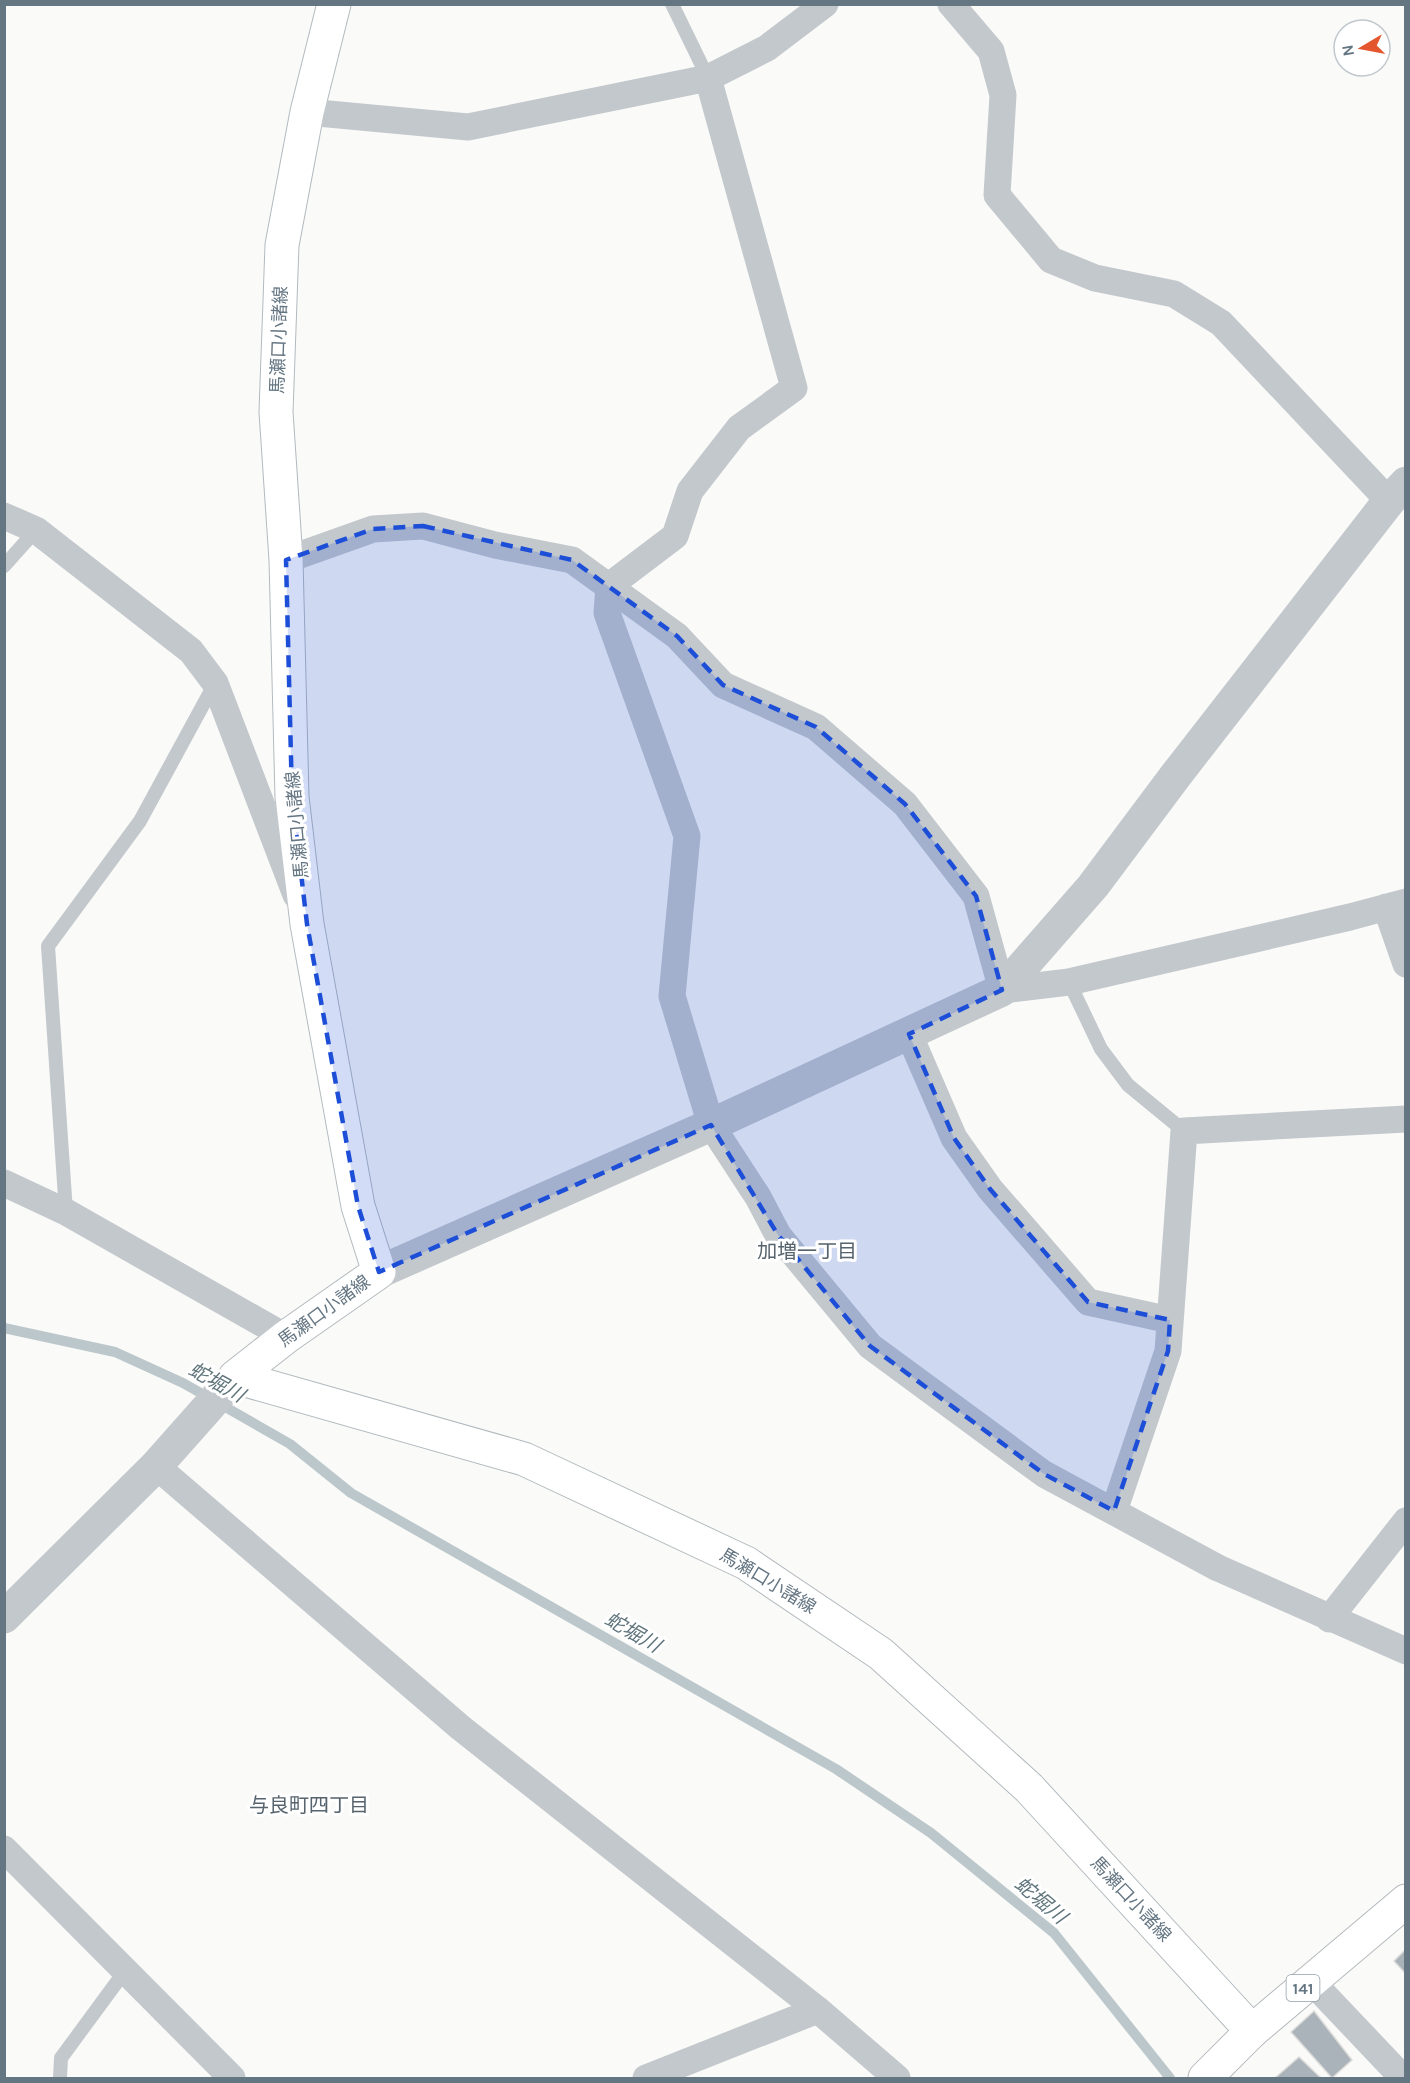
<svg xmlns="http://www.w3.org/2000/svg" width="1410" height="2083" font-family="Karla,'Noto Sans JP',sans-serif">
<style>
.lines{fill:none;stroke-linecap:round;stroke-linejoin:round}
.stream{stroke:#bbc7cb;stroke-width:10}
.building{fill:#aab3b9;stroke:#dcdcda;stroke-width:1.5}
.secondary-casing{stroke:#b3babf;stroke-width:35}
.trunk-casing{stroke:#b4b9bd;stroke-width:35}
.service{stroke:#c3c8cc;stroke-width:14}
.minor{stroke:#c3c8cc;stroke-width:27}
.tertiary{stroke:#c3c8cc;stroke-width:33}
.secondary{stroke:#fff;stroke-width:33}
.trunk{stroke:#fff;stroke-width:33}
.marked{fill:#1d4ed8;fill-opacity:0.2;stroke:#1d4ed8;stroke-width:4.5;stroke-dasharray:12 8;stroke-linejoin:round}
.labels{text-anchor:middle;stroke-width:6;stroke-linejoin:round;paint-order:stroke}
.shield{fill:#fff;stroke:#939fa8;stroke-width:1.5}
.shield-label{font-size:16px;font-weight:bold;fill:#657683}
.street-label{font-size:18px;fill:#657683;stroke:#fff}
.neighbourhood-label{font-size:20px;fill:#57646e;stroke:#fff}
.water-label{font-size:20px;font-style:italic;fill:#60757c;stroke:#fff}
</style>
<rect width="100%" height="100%" fill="#fafaf8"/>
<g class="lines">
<path class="stream" d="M4 1328 115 1352 183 1383 290 1444 351 1493 836 1769 931 1833 1054 1933 1170 2078"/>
</g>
<path class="building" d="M1406 1949V1974L1394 1961Z
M1314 2011 1352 2060 1332 2078 1291 2032Z
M1299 2057 1321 2078H1275Z"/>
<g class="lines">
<defs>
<path id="secondary" d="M235 1377 286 1337 379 1272 358 1206 307 924 292 797 286 560 276 412 282 245 307 112 334 4
M235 1377 524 1459 746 1563 881 1654 1029 1788 1252 2031"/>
<path id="trunk" d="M1205 2078 1252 2031 1406 1901"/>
</defs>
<use href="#secondary" class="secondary-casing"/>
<use href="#trunk" class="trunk-casing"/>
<path class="service" d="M672 4 708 78
M4 566 36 530
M1069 982 1101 1049 1128 1085 1184 1131
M66 1212 48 946 140 821 215 683
M60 2078 61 2058 125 1971"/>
<path class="minor" d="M951 4 991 51 1003 95 997 195 1051 260 1095 278 1174 294 1221 323 1389 501
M708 78 794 388 739 428 690 491 675 536 609 586 607 613 687 836 672 996 711 1125 758 1197 778 1235 870 1346 1044 1474 1218 1568 1406 1651
M307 112 468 127 708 78 767 48 825 4
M4 516 36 530 191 651 215 683 296 895
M286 560 373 529 423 526 495 545 572 560 677 636 723 685 816 727 905 804 976 896 1002 990 1069 982 1350 917 1406 902
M1386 907 1406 964
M909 1034 954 1138 990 1189 1088 1302 1170 1320
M4 1183 66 1212 286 1337
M156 1466 461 1728 818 2010 897 2078
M1114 1511 1168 1351 1184 1131 1406 1119
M1329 1619 1406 1521
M4 1849 232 2078
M1311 1981 1403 2078
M646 2078 818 2010"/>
<path class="tertiary" d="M379 1272 711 1125 1002 990 1093 886 1176 775 1389 501 1406 483
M4 1617 156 1466 235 1377"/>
<use href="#secondary" class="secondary"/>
<use href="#trunk" class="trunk"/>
</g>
<path class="marked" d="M423 526 572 560 677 636 723 685 816 727 905 804 976 896 1002 990 909 1034 954 1138 990 1189 1088 1302 1170 1320 1168 1351 1114 1511 1044 1474 870 1346 778 1235 711 1125 379 1272 358 1206 307 924 292 797 286 560 373 529Z"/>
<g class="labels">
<rect class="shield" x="1286.5" y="1975" width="33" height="26" rx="4.5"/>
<g class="shield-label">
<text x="1303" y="1994">141</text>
</g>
<g class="street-label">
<text transform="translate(279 340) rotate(-88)" y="6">馬瀬口小諸線</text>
<text transform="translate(297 825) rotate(-95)" y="6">馬瀬口小諸線</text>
<text transform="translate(324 1311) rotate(-36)" y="6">馬瀬口小諸線</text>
<text transform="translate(768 1581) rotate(31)" y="6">馬瀬口小諸線</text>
<text transform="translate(1131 1899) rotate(47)" y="6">馬瀬口小諸線</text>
</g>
<g class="neighbourhood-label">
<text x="807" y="1258">加増一丁目</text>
<text x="309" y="1812">与良町四丁目</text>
</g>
<g class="water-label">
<text transform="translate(217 1382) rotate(29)" y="7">蛇堀川</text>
<text transform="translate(633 1632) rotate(30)" y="7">蛇堀川</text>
<text transform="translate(1041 1900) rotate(40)" y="7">蛇堀川</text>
</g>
</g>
<rect width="1410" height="2083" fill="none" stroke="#657683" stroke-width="12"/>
<g transform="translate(1362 48) rotate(260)"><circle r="28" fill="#ffffff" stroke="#c1c8cd" stroke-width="1.5"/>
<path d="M0-4.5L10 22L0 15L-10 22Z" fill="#e4572e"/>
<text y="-9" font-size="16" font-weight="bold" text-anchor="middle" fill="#657683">N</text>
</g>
</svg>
